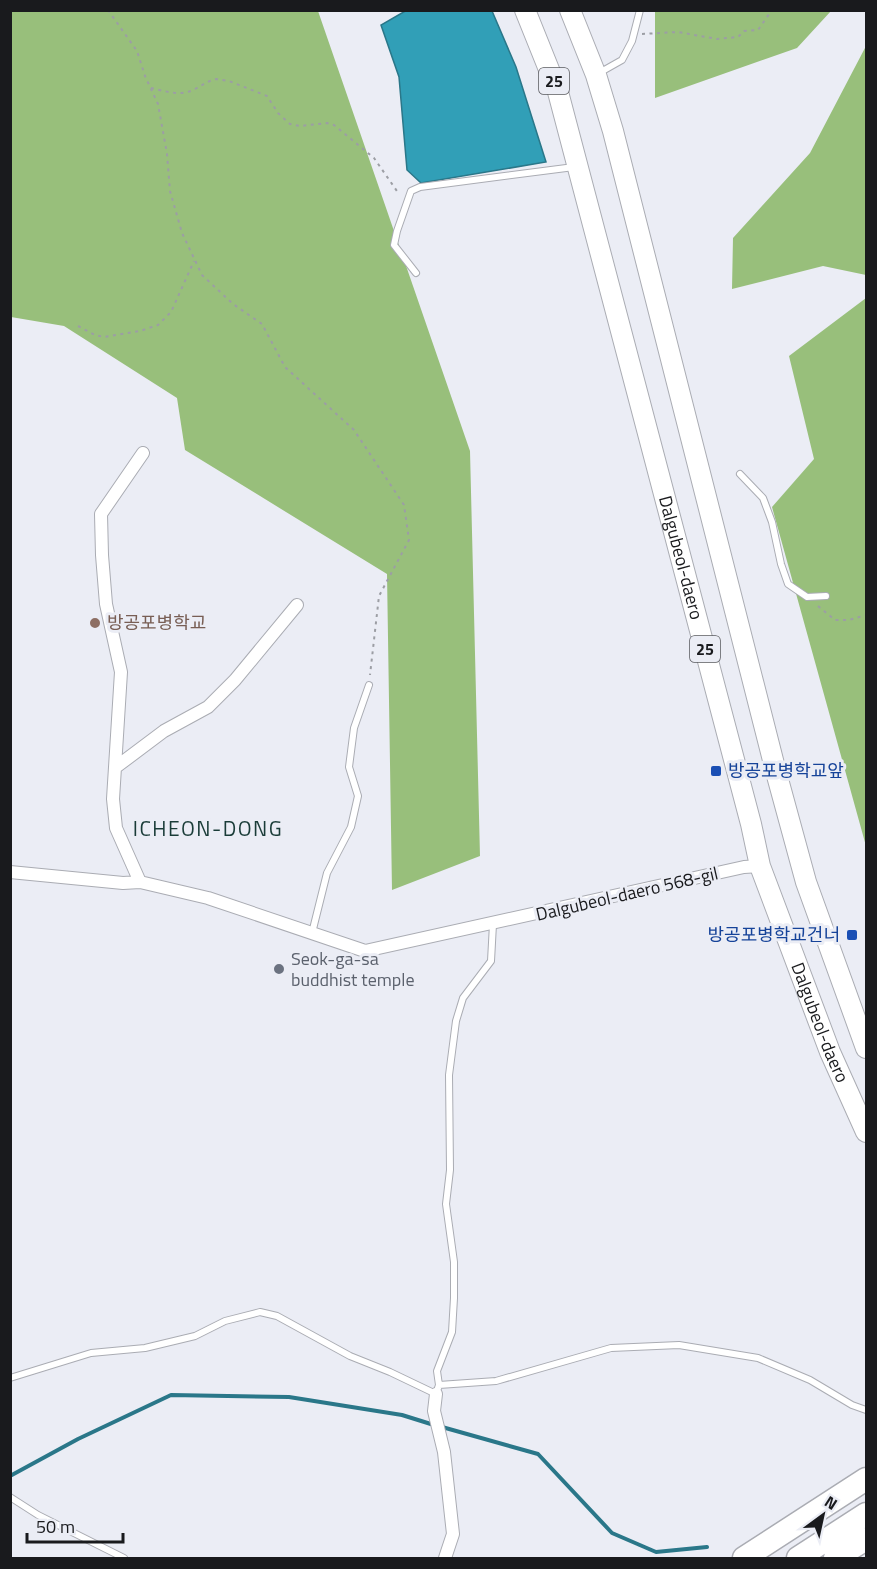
<svg xmlns="http://www.w3.org/2000/svg" width="877" height="1569" font-family="'Titillium Web','Noto Sans KR',sans-serif">
<style>
.forest{fill:#98bf7b}
.water{fill:#319fb7;stroke:#2a7789;stroke-width:1.5}
.lines{fill:none;stroke-linecap:round;stroke-linejoin:round}
.stream{stroke:#2a7789;stroke-width:4}
.lane-casing{stroke:#aaacb3;stroke-width:8}
.street-casing{stroke:#aaacb3;stroke-width:14}
.primary-casing{stroke:#aaacb3;stroke-width:22}
.highway-casing{stroke:#aaacb3;stroke-width:25}
.path{stroke:#9c9ea4;stroke-width:2;stroke-dasharray:3 4.5;stroke-linecap:butt}
.lane{stroke:#fff;stroke-width:6}
.street{stroke:#fff;stroke-width:12}
.primary{stroke:#fff;stroke-width:20}
.highway{stroke:#fff;stroke-width:22}
.education-dot{fill:#8d6e63;stroke:#ebedf5;stroke-width:2}
.transit-dot{fill:#1a4fb4;stroke:#ebedf5;stroke-width:2}
.worship-dot{fill:#6b7280;stroke:#ebedf5;stroke-width:2}
.labels{text-anchor:middle;stroke-width:6;stroke-linejoin:round;paint-order:stroke}
.shield{fill:#ebedf5;stroke:#58595e;stroke-width:1.5}
.shield-label{font-size:16px;font-weight:bold;fill:#191a1d}
.street-label{font-size:18px;fill:#191a1d;stroke:#ebedf5}
.education-label{font-size:18px;fill:#785e54;stroke:#ebedf5;text-anchor:start}
.transit-label{font-size:18px;fill:#164399;stroke:#ebedf5;text-anchor:start}
.worship-label{font-size:18px;fill:#5b616d;stroke:#ebedf5;text-anchor:start}
.quarter-label{font-size:21px;letter-spacing:1.5px;fill:#1a3c38;stroke:#ebedf5}
</style>
<rect width="100%" height="100%" fill="#ebedf5"/>
<path class="forest" d="M10 11H318L470 451 480 856 392 890 387 574 185 450 177 398 64 326 11 317Z
M655 11V10L831 11 797 48 655 98Z
M866 46V275L823 266 732 289 733 238 810 153Z
M866 298V846L772 507 814 459 789 356Z"/>
<path class="water" d="M407 10 492 11 516 67 546 162 421 183 407 170 399 77 381 25Z"/>
<g class="lines">
<path class="stream" d="M442 1427 538 1454 612 1533 656 1552 707 1547
M10 1476 78 1439 171 1395 289 1397 402 1415 434 1425"/>
<defs>
<path id="lane" d="M599 73 622 60 632 41 640 10
M416 273 394 245 397 231 411 191 420 187 574 167
M740 474 763 498 772 522 781 564 788 584 807 597 826 596
M312 933 327 873 351 827 358 796 349 767 354 728 369 685
M10 1378 91 1353 145 1348 195 1336 225 1321 260 1312 277 1316 350 1356 390 1372 436 1394 439 1385 496 1381 611 1348 679 1345 758 1358 810 1380 852 1405 866 1410
M439 1385 437 1371 452 1332 454 1298V1262L446 1204 450 1170 449 1075 456 1021 463 998 491 961 493 924
M10 1497 38 1515 124 1558"/>
<path id="street" d="M116 767 164 731 208 707 235 680 297 605
M10 872 123 883 140 882 208 898 365 951 744 867 760 866
M140 882 116 828 113 799 121 672 106 604 102 555 101 514 143 453
M436 1394 434 1411 444 1452 453 1534 445 1558"/>
<g id="primary">
<path id="s1" d="M525 10 558 92 751 824 760 866 830 1052 866 1132"/>
<path d="M570 10 596 75 613 131 776 772 806 882 866 1048"/>
</g>
<path id="highway" d="M744 1558 866 1479
M798 1558 866 1514
M835 1558 866 1539"/>
</defs>
<use href="#lane" class="lane-casing"/>
<use href="#street" class="street-casing"/>
<use href="#primary" class="primary-casing"/>
<use href="#highway" class="highway-casing"/>
<path class="path" d="M108 10 137 51 145 76 158 104 167 154 170 191 182 233 202 275 233 304 262 324 285 367 354 430 404 505 409 540 379 596 370 675
M642 34 678 32 717 39 738 37 744 31 758 30 772 10
M151 88C165 91 181 97 195 89 202 85 208 81 216 79L229 81 267 96 278 113 290 124 300 126 327 123 334 125 374 158 399 194
M78 326 95 335 104 337 140 331 158 325 171 312 194 261
M818 606 835 620H849L866 615
M790 767 806 762"/>
<use href="#lane" class="lane"/>
<use href="#street" class="street"/>
<use href="#primary" class="primary"/>
<use href="#highway" class="highway"/>
</g>
<circle class="education-dot" cx="95" cy="623" r="6"/>
<g class="transit-dot">
<rect x="710" y="765" width="12" height="12" rx="3"/>
<rect x="846" y="929" width="12" height="12" rx="3"/>
</g>
<circle class="worship-dot" cx="279" cy="969" r="6"/>
<g class="labels">
<g class="shield">
<rect x="539" y="68" width="30" height="26" rx="4.5"/>
<rect x="690" y="636" width="30" height="26" rx="4.5"/>
</g>
<g class="shield-label">
<text x="554" y="87">25</text>
<text x="705" y="655">25</text>
</g>
<g class="street-label">
<text dy="6" stroke="none"><textPath href="#s1" startOffset="570">Dalgubeol-daero</textPath></text>
<text transform="translate(627 894) rotate(-13)" y="6">Dalgubeol-daero 568-gil</text>
<text dy="6" stroke="none"><textPath href="#s1" startOffset="1056">Dalgubeol-daero</textPath></text>
</g>
<g class="education-label">
<text x="107" y="629">방공포병학교</text>
</g>
<g class="transit-label">
<text x="728" y="777">방공포병학교앞</text>
<text x="840" y="941" text-anchor="end">방공포병학교건너</text>
</g>
<g class="worship-label">
<text x="291" y="965">Seok-ga-sa<tspan x="291" dy="21">buddhist temple</tspan></text>
</g>
<g class="quarter-label">
<text x="208" y="836">ICHEON-DONG</text>
</g>
</g>
<rect width="877" height="1569" fill="none" stroke="#191a1d" stroke-width="24"/>
<g transform="translate(823 1515) rotate(33)" stroke="#ebedf5" stroke-width="4.5" paint-order="stroke">
<path d="M0-4.5L10 22L0 15L-10 22Z" fill="#191a1d"/>
<text y="-9" font-size="16" font-weight="bold" text-anchor="middle" fill="#191a1d">N</text>
</g>
<path d="M27 1533v9h96v-9" fill="none" stroke="#191a1d" stroke-width="3"/>
<text x="36" y="1533" font-size="18" fill="#191a1d" stroke="#ebedf5" stroke-width="4.5" paint-order="stroke">50 m</text>
</svg>
